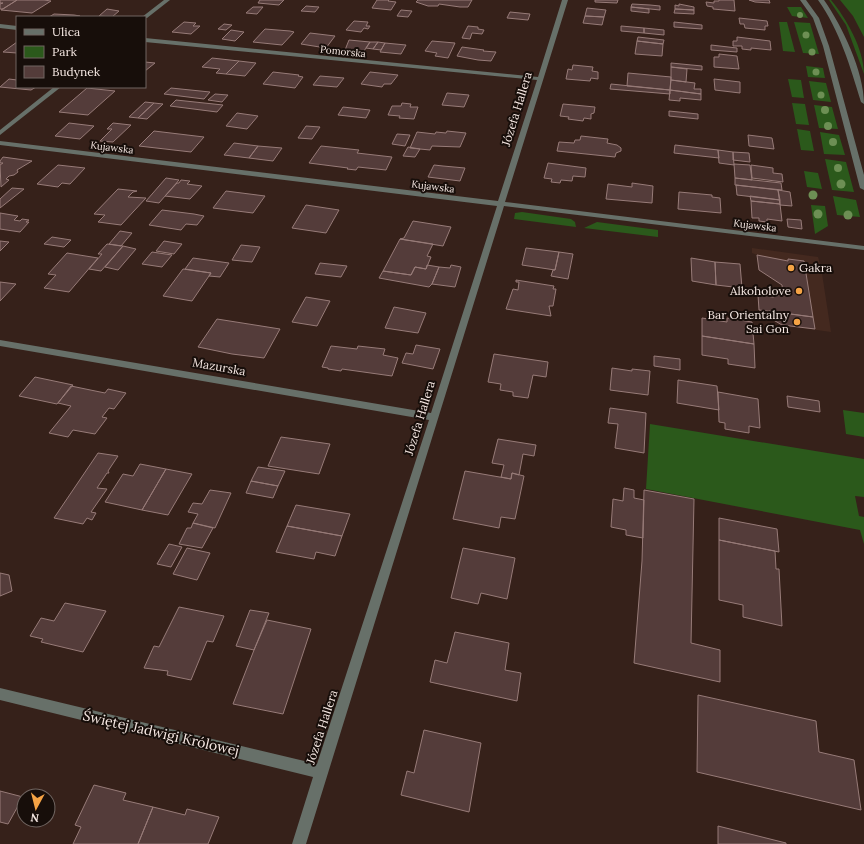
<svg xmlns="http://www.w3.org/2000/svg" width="864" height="844" font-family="Lora,serif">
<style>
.built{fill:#44291f}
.green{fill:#2b591b}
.building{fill:#543c3a;stroke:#977b78}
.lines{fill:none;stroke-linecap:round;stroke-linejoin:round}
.minor{fill:#677069;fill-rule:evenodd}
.tree{fill:#6d8f54}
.poi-dot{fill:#f5a345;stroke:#170e0a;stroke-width:1.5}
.labels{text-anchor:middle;stroke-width:4;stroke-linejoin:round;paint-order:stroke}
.far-street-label{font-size:10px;fill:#f6e8e3;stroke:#170e0a}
.street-label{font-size:12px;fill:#f6e8e3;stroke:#170e0a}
.poi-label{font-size:12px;fill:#f6e8e3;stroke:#170e0a;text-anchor:end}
.near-street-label{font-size:14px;fill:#f6e8e3;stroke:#170e0a}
</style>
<rect width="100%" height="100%" fill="#36211a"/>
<path class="built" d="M752 248 818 257 821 267 831 332 782 325 770 318 769 311 759 310 758 295 773 297 783 293 782 285 757 255 752 253Z"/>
<path class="green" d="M829 0H831C846 18 864 49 864 74L846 25Z
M840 0H864V37L853 16Z
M787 7H801L808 18 792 16Z
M779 22H787L795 52 783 51Z
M794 22 810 23 819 54 803 53Z
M806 66 823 68 825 78 808 77Z
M788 79 801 80 804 98 792 97Z
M809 81 826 83 831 102 813 100Z
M792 103 805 104 809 125 796 124Z
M814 105 832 107 838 129 819 128Z
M797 129 810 131 814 151 801 150Z
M820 132 839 135 845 155 824 154Z
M825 159 846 162 854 192 832 190Z
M804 171 818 173 822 189 807 187Z
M833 196 856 200 860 217 837 215Z
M811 205 825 206 828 226 815 234Z
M522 212 571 219 575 222 576 227 514 219 515 213Z
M597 222 658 230V237L584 228Z
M843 410 864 413V437L846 434Z
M650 424 864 459V497L855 496 859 516 864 517V544L860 530 646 489Z"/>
<path class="building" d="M0 0H17L3 9H0V4L3 3H0Z
M17 0H44L51 1 32 13 1 10Z
M260 0H284L279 5 258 3Z
M377 0H389L388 1 396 2 391 10 372 8Z
M418 0H472L468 7H460L439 4 438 6H428L416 2Z
M595 0H618L617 3 595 2Z
M719 0H734L735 11 713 9V7L707 6 706 2 714 3V1H719Z
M749 0H769L770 3 755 2Z
M632 4 650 5 660 6V10L631 7Z
M679 4 694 7V10L675 9V5L679 6Z
M306 6 319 7 315 12 301 11Z
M253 7H263L257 14 246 13Z
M631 7 649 9V13L631 11Z
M587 8 606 10 604 17 585 16Z
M107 9 119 11 112 17 99 16Z
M675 9 694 10V14L674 13Z
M401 10 412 11 408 17 397 16Z
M510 12 530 14 528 20 507 18Z
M54 14 74 15 80 16 49 17Z
M585 16 604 17 602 25 583 23Z
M739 18 767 21 768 26H765V30L745 28 744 24H740Z
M354 21 368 22 366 26H370L368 29 364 28 361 32 346 30Z
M184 22 196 23 193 26H200L191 34 172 32Z
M674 22 702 25V29L674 27Z
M224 24 232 25 226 30 218 29Z
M468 26 478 27V29L484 30 482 34 472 33 470 39 462 38Z
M621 26 644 28V33L621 31Z
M644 28 664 30V35L644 33Z
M265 29 290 31 294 32 282 45 253 42Z
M231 30 244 32 235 41 222 39Z
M310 33 335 36 326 48 301 44Z
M638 37 664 40 663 44 637 41Z
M737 37 770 41 771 50 751 48V50L742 49V46H733V41H737Z
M349 40 370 42 364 51 345 50Z
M432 41 455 43 448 58 435 56 437 53 425 51Z
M637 41 663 44 662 56 635 54Z
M17 42V53L3 52Z
M370 42H378L373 49 366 48Z
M378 42 385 43 381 50 373 49Z
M385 43 406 45 401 54 380 52Z
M711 45 737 48V52L711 50Z
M462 47 484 50 483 51 496 52 491 61 478 60 457 56Z
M719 54 737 56 739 69 714 67V57H719Z
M212 58 239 61 226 74 216 73 220 69 202 67Z
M239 61 256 63 245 76 226 74Z
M145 62 155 63 145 71Z
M671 63 702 66V70L671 67Z
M573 65 593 67 592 71 598 72V79L591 78 590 81 566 79 568 69 572 70Z
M671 67 687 69 686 82 671 80Z
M273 72 299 75 298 76 303 77 295 88 263 84Z
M370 72 398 75 391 84H384L382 87 361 84Z
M628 73 671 77 670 90 627 86Z
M320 76 344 78 337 87 313 85Z
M9 79 17 80V87H36L31 90 0 87Z
M714 79 740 82V93L715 90Z
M671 80 695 83 694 89H701V94L670 90Z
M611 84 670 90V94L610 89Z
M87 88 115 91 88 115 59 112Z
M171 88 210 92 204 99 164 94Z
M670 90 701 94V100L680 98V101L669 100Z
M447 93 469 95 464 107 442 105Z
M215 94 228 95 222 102 208 100Z
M176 100 223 105 217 112 170 106Z
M145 102 154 103 138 118 129 117Z
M154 103 163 104 147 119 138 118Z
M402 103 411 104 410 107H418L414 119 399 118 400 116 388 115 392 106H401Z
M563 104 595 107 594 113 591 114V119L584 118 583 121 568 119 569 117 560 116Z
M343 107 370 110 366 118 338 115Z
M669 111 698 114V119L669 116Z
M237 113 258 116 247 129 226 126Z
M69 123 94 126 80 139 55 136Z
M113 123 131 125 113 142 100 141 112 129H107Z
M306 126 320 127 312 139 298 138Z
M154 131 204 137 191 152 139 146Z
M447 131 466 133 460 147 432 146 430 150 410 148 417 132 435 134 436 132 446 133Z
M397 134 410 135 405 146 392 144Z
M748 135 772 138 774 149 749 146Z
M581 136 608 139 607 143 617 145 621 148V151L616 153 615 157 557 151 559 142 574 143 575 140H580Z
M234 143 258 146 249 158 224 155Z
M675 145 718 150 719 158 674 153Z
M258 146 282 148 273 161 249 158Z
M321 146 359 150 357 153 392 157 386 170 358 167 356 170 347 169 348 168 309 163Z
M408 147 420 149 415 157 403 156Z
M718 150 733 152 734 165 719 163Z
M733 152 749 153 750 162 733 160Z
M3 157 32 161 17 170 18 172 14 175 9 176 6 179 9 180 1 187 0 165 3 163H0V161Z
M548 163 586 168 585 177 573 176 572 181 561 180 560 183 551 182 552 179 544 178Z
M734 164 750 165 752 180 735 178Z
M58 165 85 168 70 184 62 183 58 187 37 184Z
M434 165 443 166 465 168 460 181 428 177Z
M751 165 773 168V173L782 174 783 182 752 178Z
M166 178 179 180 159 203 146 201Z
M735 178 781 183 782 190 735 185Z
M181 180 190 181 187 184 202 186 190 199 165 196 177 183H179Z
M632 183 653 186 652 203 606 199 608 184 632 187Z
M736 185 778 190 780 200 737 195Z
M12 188 24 189 0 208V199Z
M118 189 137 191 133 192 128 197 146 198 121 225 98 222 105 215 94 214Z
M778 190 790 192 792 206 780 205Z
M226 191 265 196 253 213 213 208Z
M679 192 712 195V197L720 198 721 213 678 209Z
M750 196 780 200V204L751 201Z
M751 201 780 204 782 221 767 219V222L759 221V218H752Z
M306 205 339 210 326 233 292 228Z
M162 210 194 214 204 216 197 225 186 224 181 230 149 225Z
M0 213 18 216 14 220 20 221 22 219 29 220 26 222H29L20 232 0 229Z
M787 219 801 220 802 229 788 227Z
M413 221 451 227 443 246 400 239 404 238Z
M120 231 132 233 121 246 109 244Z
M52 237 71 240 64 247 44 244Z
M400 239 433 244 427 256 431 257 426 269 415 267 411 275 383 271Z
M0 241 9 242 0 251Z
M164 241 182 244 174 254 156 251Z
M107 244 123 246 101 271 89 269 102 254H98Z
M241 245 260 247 252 262 232 260Z
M123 246 136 249 118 270 105 267Z
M526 248 559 252 555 270 522 265Z
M152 252 172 255 162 267 142 264Z
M559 252 573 254 568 279 551 276 553 270H555Z
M67 253 98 258 69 292 44 288 56 275 48 274Z
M757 255 788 261V259L804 261 813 317 759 310 758 295 773 297 783 294 782 285 759 270Z
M193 258 229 263 220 277 209 276 211 273 185 269Z
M691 258 715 262 716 285 692 281Z
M715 262 740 264 742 288 716 285Z
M320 263 347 266 341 277 315 274Z
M427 265 439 267 432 284 429 287 379 278 383 271 411 275 415 267 426 269Z
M451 265 461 267 455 287 432 284 439 267 450 268Z
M183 269 211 273 192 301 163 296Z
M516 280 554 286 553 289H556L553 306H549L551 316 506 309 513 289 518 290 519 282H516Z
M0 282 16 284 0 301Z
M306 297 330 301 317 326 292 322Z
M394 307 426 313 418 333 385 328Z
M769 311 813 317 815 329 782 325 770 318Z
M702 318 727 322V318L752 322 754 344 702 336Z
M217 319 280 329 264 358 232 354 198 347Z
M702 336 754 344 755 368 728 364V359L702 355Z
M416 345 440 349 433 369 402 363 406 353 413 354Z
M331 346 357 349 358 346 385 349 383 355 398 358 392 376 342 369 341 371 328 369V368L322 367Z
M494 354 548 362 546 377 533 375 528 398 513 396V392L500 390 501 384 488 382Z
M654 356 680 359V370L654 366Z
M612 368 632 371V369L650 371 648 395 610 390Z
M35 377 73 385 57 404 19 396Z
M678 380 717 386 719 410 677 403Z
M71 386 105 393 108 389 126 393 114 409 109 408 102 417 107 418 95 434 73 430 68 437 49 433 71 406 58 403Z
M718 392 758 399 760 428 749 426V433L725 429V423L719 422Z
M787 396 819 401 820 412 788 407Z
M610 408 646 413 644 453 615 448 618 424 608 423Z
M281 437 330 444 319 474 268 466Z
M498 439 536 445 534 456 523 454 519 475 512 473 511 479 501 477 504 465 492 463Z
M98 453 118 456 108 471 109 473H107L97 488 107 489 91 512 96 513 92 520 87 518 83 524 54 518Z
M140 464 166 469 142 510 105 502 123 474 133 476Z
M258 467 285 471 278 486 251 481Z
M166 469 192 474 168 515 142 510Z
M465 471 511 479 512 473 524 476 515 519 501 517 499 528 453 519Z
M251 481 278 486 273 498 246 493Z
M624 488 634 490V498L644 500 643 538 626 535V530L611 527 613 499 623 501Z
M210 490 231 493 215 528 193 523 198 514 188 512 193 503 202 504Z
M644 490 694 499 691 643 720 650V682L634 663 642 561Z
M296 505 350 514 342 536 287 526Z
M719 518 777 529 779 552 719 540Z
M193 523 213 528 202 548 179 544 187 528H191Z
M287 526 342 536 335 556 316 552 314 559 276 552Z
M719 540 775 551 776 569H779L782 626 743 617V605L719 600Z
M169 544 182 547 171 567 157 564Z
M187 548 210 553 197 580 173 574Z
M463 548 515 558 507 599 481 593 478 604 451 598Z
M0 573 9 575 12 591 0 596Z
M65 603 106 611 83 652 41 642 43 639 30 636 41 618 54 621Z
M179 607 224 616 213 642 207 641 191 680 167 675 168 671 144 668 154 646 159 647Z
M250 610 269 613 254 650 236 646Z
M267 620 311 629 283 714 233 704 254 650Z
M455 632 509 643 505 670 521 673 517 701 430 682 435 660 447 663Z
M698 695 816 721 819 752 854 760 861 810 697 772Z
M424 730 481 743 469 812 401 795 407 771 414 773Z
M94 785 126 793 123 800 153 807 138 844H73L81 827 75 825Z
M0 791 23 797 8 824 0 822Z
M153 807 185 815 187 809 219 817 208 844H138Z
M718 826 786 843V844H718Z"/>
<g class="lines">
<path class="minor" d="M164 0H170L147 18 142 17Z
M562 0H568L505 202 864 246V250L504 206 306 844H292L313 777 0 700V688L317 764 429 420 0 346V340L431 413 497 206 0 145V141L498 201 537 80 145 42V38L538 77Z
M800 0H806L819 18 829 46 864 175V190L860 188 823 46 813 18Z
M818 0H824C842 26 864 71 864 104L861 102C850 66 840 31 818 0Z
M0 24 17 26V30L0 28Z
M54 87H61L0 135V130Z"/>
</g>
<g class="tree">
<circle cx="800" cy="15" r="3"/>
<circle cx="806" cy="35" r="3.5"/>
<circle cx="812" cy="52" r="3.5"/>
<circle cx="816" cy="72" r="3.5"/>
<circle cx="821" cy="95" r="3.5"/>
<circle cx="825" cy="110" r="4"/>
<circle cx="828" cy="126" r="4"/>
<circle cx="833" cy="142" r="4"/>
<circle cx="838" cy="168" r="4"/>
<circle cx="841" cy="184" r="4.5"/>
<circle cx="813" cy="195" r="4.5"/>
<circle cx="818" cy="214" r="4.5"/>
<circle cx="848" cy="215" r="4.5"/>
</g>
<g class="poi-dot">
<circle cx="791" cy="268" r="4"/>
<circle cx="799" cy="291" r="4"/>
<circle cx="797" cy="322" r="4"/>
</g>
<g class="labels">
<g class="far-street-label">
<text transform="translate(343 51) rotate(6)" y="4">Pomorska</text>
<text transform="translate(112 147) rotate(7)" y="4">Kujawska</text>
<text transform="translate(433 186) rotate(7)" y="4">Kujawska</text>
<text transform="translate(755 225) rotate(7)" y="4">Kujawska</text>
</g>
<g class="street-label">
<text transform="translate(517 109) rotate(-73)" y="4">Józefa Hallera</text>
<text transform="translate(219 367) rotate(10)" y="4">Mazurska</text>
<text transform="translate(420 418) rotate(-73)" y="4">Józefa Hallera</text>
<text transform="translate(322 727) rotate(-72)" y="4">Józefa Hallera</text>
</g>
<g class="poi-label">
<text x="799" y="272" text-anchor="start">Gakra</text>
<text x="791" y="295">Alkoholove</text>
<text x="789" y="319">Bar Orientalny<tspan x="789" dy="14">Sai Gon</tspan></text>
</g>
<g class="near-street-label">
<text transform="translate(161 733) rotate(13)" y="5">Świętej Jadwigi Królowej</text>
</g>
</g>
<rect x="16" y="16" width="130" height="72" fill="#170e0a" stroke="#706561"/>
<rect x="24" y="29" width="20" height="6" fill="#677069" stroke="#706561"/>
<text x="52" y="36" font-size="12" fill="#f6e8e3">Ulica</text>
<rect x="24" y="46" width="20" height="12" fill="#2b591b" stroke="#706561"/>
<text x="52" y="56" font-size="12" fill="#f6e8e3">Park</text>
<rect x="24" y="66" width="20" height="12" fill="#543c3a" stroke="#706561"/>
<text x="52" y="76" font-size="12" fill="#f6e8e3">Budynek</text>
<g transform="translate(36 808) rotate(187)"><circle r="19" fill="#170e0a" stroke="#706561"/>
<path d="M0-3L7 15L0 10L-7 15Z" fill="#f5a345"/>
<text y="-6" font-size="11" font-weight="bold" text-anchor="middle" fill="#f6e8e3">N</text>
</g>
</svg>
